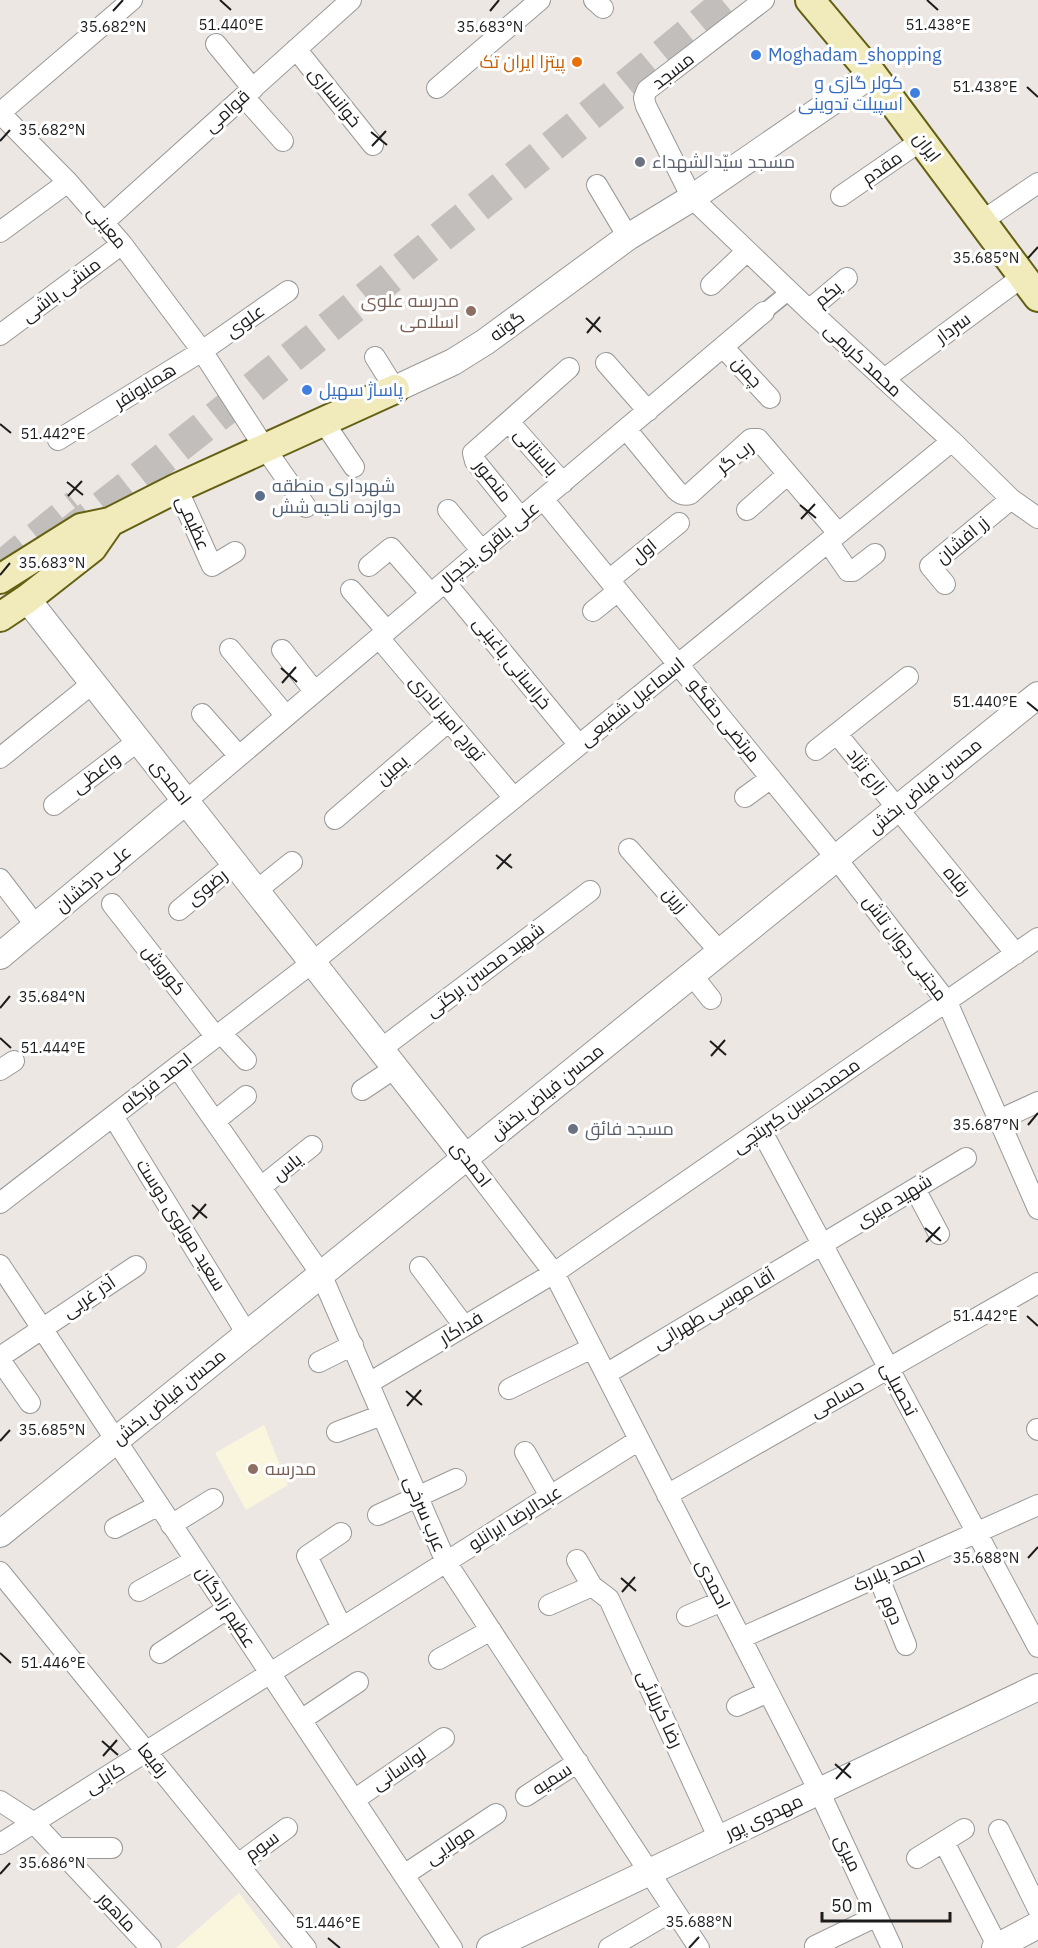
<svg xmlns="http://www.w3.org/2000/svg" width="1038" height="1948" font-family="'IBM Plex Sans',Cairo,sans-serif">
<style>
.education{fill:#faf6dd}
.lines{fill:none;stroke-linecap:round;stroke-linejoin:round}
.primary-tunnel{stroke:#c2bebb;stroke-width:32;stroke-dasharray:32 16;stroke-linecap:butt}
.pedestrian-casing{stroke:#999;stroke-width:18}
.minor-casing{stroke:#999;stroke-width:22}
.tertiary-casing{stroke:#999;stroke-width:28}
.secondary-casing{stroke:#646012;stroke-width:32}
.pedestrian{stroke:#fff;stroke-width:15}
.minor{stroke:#fff;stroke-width:20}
.tertiary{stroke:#fff;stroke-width:26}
.secondary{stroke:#f1ebbc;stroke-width:28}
.ticks{fill:none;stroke:#1c1c1c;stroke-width:2}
.shop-dot{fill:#3f7fe0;stroke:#fff;stroke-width:2}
.food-dot{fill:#e8710a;stroke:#fff;stroke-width:2}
.worship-dot{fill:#6b7280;stroke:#fff;stroke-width:2}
.education-dot{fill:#8d6e63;stroke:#fff;stroke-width:2}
.service-dot{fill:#5c6f8a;stroke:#fff;stroke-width:2}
.labels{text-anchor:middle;stroke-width:6;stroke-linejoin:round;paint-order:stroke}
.shop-label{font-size:18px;fill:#366cbe;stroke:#fff;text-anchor:start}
.food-label{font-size:18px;fill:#c56008;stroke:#fff;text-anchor:end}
.street-label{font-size:18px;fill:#1c1c1c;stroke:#fff}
.worship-label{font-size:18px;fill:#5b616d;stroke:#fff;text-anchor:start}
.education-label{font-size:18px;fill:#785e54;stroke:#fff;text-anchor:end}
.service-label{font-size:18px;fill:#4e5e75;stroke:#fff;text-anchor:start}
.ticks-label{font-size:15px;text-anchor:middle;fill:#1c1c1c;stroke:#fff;stroke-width:6;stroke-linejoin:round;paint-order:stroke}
</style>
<rect width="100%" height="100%" fill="#ece7e3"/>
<path class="education" d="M264 1425 288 1485 246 1510 215 1453Z
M239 1893 281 1948H176Z"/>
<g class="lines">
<path class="primary-tunnel" d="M65 536C289 361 511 182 729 0
M0 568 77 505"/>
<defs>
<path id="pedestrian" d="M764 312 790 291"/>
<path id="minor" d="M594 0 603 8
M764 0 647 90 644 98 646 106 692 198 809 310 952 441 1011 499 1038 518
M216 44 253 89
M296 49 373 145
M437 88 540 0
M244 97 283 141
M0 113 68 182 122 244 202 351 264 447 306 507
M0 113 132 0
M597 185 628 237
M841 196 922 140
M982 221 1038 183
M104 222 351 0
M0 232 68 182
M711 285 747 251
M809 310 847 278
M0 335 122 244
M723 347 770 398
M375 357 395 389
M606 363 648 411
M884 379 1022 277
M323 421 354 467
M509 422 563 483
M626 429 676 490C680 494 684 496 690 494L751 439H758L838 533
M58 440 202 351 288 291
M177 488 212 566 235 552
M543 499 836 858 947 1002 1038 1209
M448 510 482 551
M747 510 787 475
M521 518 475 461 473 453 569 368
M828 542 848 571H853L875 554
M369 566 391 548 431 594
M609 580 679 523
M445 582 579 745
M945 584 930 566 1011 499
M351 590 387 631
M593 611 618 591
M379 638 514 798
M230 649 286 716
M282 650 315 692
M202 714 239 756
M837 734 1016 954
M816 750 908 677
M0 758 93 683
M745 797 771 778
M186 801 764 312
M54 805 138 741
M335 819 449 721
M629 849 720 952
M0 879 36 926
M256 891 292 862
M112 904 216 1037
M179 910 235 864
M692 975 711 999
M221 1033 246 1060
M381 1049 590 891
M177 1067 321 1274 446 1562 699 1948
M0 1070 14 1061
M362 1090 395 1068
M113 1116 247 1334
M999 1120 1038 1102
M215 1121 246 1096
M761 1130 1038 1647
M466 1158 554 1273 819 1791 892 1948
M261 1187 312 1146
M915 1189 939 1234
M0 1203 313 962 952 441
M0 1265 452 1948
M420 1267 464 1326
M0 1357 136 1266
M0 1360 30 1403
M319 1362 353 1345
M606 1374 966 1158
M369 1383 554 1273 1038 938
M509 1389 592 1348
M1037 1429 1038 1430
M337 1432 382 1415
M525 1452 550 1496
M667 1495 1038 1283
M378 1515 456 1479
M171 1525 213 1499
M115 1528 159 1505
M341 1533 307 1556 342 1628
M577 1560 592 1586 609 1599 719 1839
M0 1572 306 1948
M878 1576 906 1645
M139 1591 195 1560
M549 1605 592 1586
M687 1616 722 1601
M741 1638 1038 1505
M160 1653 227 1609
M439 1659 491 1630
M737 1706 768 1692
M301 1720 358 1682
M526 1796 578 1762
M354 1800 444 1738
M0 1801 34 1823 151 1948
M999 1830 1038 1909
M944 1842 998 1947
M0 1844 639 1440
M57 1848H112
M917 1858 964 1829
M238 1864 287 1828
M404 1875 496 1814
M815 1946 877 1916
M609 1948 674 1910"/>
<path id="tertiary" d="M395 389 453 362 485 342 628 237 692 198 872 74
M27 599 466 1158
M0 956 186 801
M0 1534 1038 695
M490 1948 1038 1687
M995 1948 1038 1925"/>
<path id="secondary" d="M810 0 872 74 1038 297
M0 579 81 528 110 522 177 488 395 389
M0 617 27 599 92 548 110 522"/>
</defs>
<use href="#pedestrian" class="pedestrian-casing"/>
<use href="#minor" class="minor-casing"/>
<use href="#tertiary" class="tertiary-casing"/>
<use href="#secondary" class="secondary-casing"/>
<use href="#pedestrian" class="pedestrian"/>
<use href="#minor" class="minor"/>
<use href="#tertiary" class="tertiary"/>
<use href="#secondary" class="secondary"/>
</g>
<path class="ticks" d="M220 0 231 10M927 0 938 10M113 11 123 0M490 11 499 0M1027 87 1038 97M371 132 387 145M0 141 10 130M372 146 386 131M1028 258 1038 247M586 318 601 332M587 333 600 317M0 424 11 433M67 482 83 495M68 496 82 481M800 505 816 518M801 519 815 504M0 575 10 563M281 668 297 682M282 683 296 667M1027 702 1038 711M496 855 512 868M497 869 511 854M0 1008 10 996M0 1038 11 1048M710 1041 726 1055M711 1056 725 1040M1028 1125 1038 1113M192 1205 207 1218M193 1219 206 1204M925 1228 941 1241M926 1242 940 1227M1027 1316 1038 1326M406 1391 422 1405M407 1406 421 1390M0 1441 10 1430M1028 1558 1038 1547M621 1578 636 1591M622 1592 635 1577M0 1653 11 1663M102 1741 118 1755M103 1756 117 1740M835 1764 851 1778M836 1779 850 1763M0 1874 10 1863M328 1938 340 1948M689 1948 699 1937"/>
<g class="shop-dot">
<circle cx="756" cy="55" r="6"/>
<circle cx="915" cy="93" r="6"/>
<circle cx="307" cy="390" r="6"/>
</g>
<circle class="food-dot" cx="577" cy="62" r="6"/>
<g class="worship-dot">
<circle cx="640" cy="162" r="6"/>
<circle cx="573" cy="1129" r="6"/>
</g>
<g class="education-dot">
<circle cx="471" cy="311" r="6"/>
<circle cx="253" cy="1469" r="6"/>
</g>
<circle class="service-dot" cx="260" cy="496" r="6"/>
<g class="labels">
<g class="shop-label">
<text x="768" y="61">Moghadam_shopping</text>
<text x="903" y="89" text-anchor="end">کولر گازی و<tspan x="903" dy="21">اسپیلت تدوینی</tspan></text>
<text x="319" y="396">پاساژ سهیل</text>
</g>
<g class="food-label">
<text x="565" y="68">پیتزا ایران تک</text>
</g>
<g class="street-label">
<text transform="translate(673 71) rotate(-38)" y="6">مسجد</text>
<text transform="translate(335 97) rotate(51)" y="6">خوانساری</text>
<text transform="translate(227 111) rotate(-42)" y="6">قوامی</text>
<text transform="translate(927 147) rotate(53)" y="6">ایران</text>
<text transform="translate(882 168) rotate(-35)" y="6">مقدم</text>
<text transform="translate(107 227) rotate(50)" y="6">معینی</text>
<text transform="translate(61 290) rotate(-37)" y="6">منشی باشی</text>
<text transform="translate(828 294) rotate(-40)" y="6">یکم</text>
<text transform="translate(245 321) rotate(-35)" y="6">علوی</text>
<text transform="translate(507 326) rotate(-36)" y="6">گوته</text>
<text transform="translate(953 328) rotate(-36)" y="6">سردار</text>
<text transform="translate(863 360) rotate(43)" y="6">محمد کریمی</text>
<text transform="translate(747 372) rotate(48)" y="6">چمن</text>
<text transform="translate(145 386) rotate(-32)" y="6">همایونفر</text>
<text transform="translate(536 452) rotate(49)" y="6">باستانی</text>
<text transform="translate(735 457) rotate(-38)" y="6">رب گر</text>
<text transform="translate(493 481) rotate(52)" y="6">منصور</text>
<text transform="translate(193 523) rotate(66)" y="6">عظیمی</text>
<text transform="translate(962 540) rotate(-40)" y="6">زر افشان</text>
<text transform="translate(488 546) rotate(-40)" y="6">علی باقری یخچال</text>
<text transform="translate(644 551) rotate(-40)" y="6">اول</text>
<text transform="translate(512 663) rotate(51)" y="6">خراسانی باغینی</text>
<text transform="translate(632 702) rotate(-39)" y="6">اسماعیل شفیعی</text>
<text transform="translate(447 718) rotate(50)" y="6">تورج امیر نادری</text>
<text transform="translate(724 720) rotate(51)" y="6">مرتضی حقگو</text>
<text transform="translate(392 770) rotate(-41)" y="6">یمین</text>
<text transform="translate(867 771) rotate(51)" y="6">زارع نژاد</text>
<text transform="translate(96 773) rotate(-37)" y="6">واعظی</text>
<text transform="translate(171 782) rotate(52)" y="6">احمدی</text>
<text transform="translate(925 786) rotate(-39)" y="6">محسن فیاض بخش</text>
<text transform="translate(93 879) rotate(-40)" y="6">علی درخشان</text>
<text transform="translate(957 881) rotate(51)" y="6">رفاه</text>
<text transform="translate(207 887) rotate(-39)" y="6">رضوی</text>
<text transform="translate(675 900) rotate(49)" y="6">زرین</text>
<text transform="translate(905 948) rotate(53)" y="6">مجتبی جوان تاش</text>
<text transform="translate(164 970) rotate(52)" y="6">کوروش</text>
<text transform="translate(485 970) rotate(-37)" y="6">شهید محسن برکتی</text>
<text transform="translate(156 1083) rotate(-38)" y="6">احمد فزگاه</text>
<text transform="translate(547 1092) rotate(-39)" y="6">محسن فیاض بخش</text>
<text transform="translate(796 1106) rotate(-35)" y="6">محمدحسین کبریتچی</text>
<text transform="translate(471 1164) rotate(52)" y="6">احمدی</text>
<text transform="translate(287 1167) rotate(-39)" y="6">یاس</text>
<text transform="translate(894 1201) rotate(-31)" y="6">شهید میری</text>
<text transform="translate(181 1225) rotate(58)" y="6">سعید مولوی دوست</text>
<text transform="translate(89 1297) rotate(-34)" y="6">آذر غربی</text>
<text transform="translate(714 1309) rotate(-31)" y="6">آقا موسی طهرانی</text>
<text transform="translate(461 1328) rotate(-31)" y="6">فداکار</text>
<text transform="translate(899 1389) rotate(62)" y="6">تحصیلی</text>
<text transform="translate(169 1397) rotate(-39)" y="6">محسن فیاض بخش</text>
<text transform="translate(837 1398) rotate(-30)" y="6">حسامی</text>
<text transform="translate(425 1514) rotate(67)" y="6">عرب سرخی</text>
<text transform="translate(515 1518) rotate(-32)" y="6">عبدالرضا ایرانلو</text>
<text transform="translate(889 1571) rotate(-24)" y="6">احمد پلارک</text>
<text transform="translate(713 1584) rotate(63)" y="6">احمدی</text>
<text transform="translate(226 1607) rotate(57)" y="6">عظیم زادگان</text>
<text transform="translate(892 1610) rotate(68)" y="6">دوم</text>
<text transform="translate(660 1709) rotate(65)" y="6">رضا کربلائی</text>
<text transform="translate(153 1760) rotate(51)" y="6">رفیعا</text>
<text transform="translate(399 1769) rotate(-34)" y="6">لواسانی</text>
<text transform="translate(105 1778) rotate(-32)" y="6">کابلی</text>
<text transform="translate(552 1779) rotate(-33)" y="6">سمیه</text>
<text transform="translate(764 1817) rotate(-25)" y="6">مهدوی پور</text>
<text transform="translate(450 1845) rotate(-34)" y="6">مولایی</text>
<text transform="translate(262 1846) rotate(-36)" y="6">سوم</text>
<text transform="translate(848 1853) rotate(65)" y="6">میری</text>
<text transform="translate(117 1912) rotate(47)" y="6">ماهور</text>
</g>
<g class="worship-label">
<text x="652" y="168">مسجد سیّدالشهداء</text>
<text x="585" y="1135">مسجد فائق</text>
</g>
<g class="education-label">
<text x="459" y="307">مدرسه علوی<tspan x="459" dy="21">اسلامی</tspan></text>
<text x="265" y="1475" text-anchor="start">مدرسه</text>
</g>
<g class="service-label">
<text x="272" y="492">شهرداری منطقه<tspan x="272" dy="21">دوازده ناحیه شش</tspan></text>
</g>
</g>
<g class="ticks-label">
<text x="231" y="30">51.440°E</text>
<text x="938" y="30">51.438°E</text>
<text x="113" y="32">35.682°N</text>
<text x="490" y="32">35.683°N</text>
<text x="985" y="92">51.438°E</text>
<text x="52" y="135">35.682°N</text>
<text x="986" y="263">35.685°N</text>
<text x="53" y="439">51.442°E</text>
<text x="52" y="568">35.683°N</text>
<text x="985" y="707">51.440°E</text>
<text x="52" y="1002">35.684°N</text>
<text x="53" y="1053">51.444°E</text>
<text x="986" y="1130">35.687°N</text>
<text x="985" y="1321">51.442°E</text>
<text x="52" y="1435">35.685°N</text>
<text x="986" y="1563">35.688°N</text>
<text x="53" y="1668">51.446°E</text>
<text x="52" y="1868">35.686°N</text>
<text x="699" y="1927">35.688°N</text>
<text x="328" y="1928">51.446°E</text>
</g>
<path d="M822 1912v9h128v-9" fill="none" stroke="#1c1c1c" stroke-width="3"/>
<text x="831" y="1912" font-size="18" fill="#1c1c1c" stroke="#ffffff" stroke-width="4.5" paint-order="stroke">50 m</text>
</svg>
